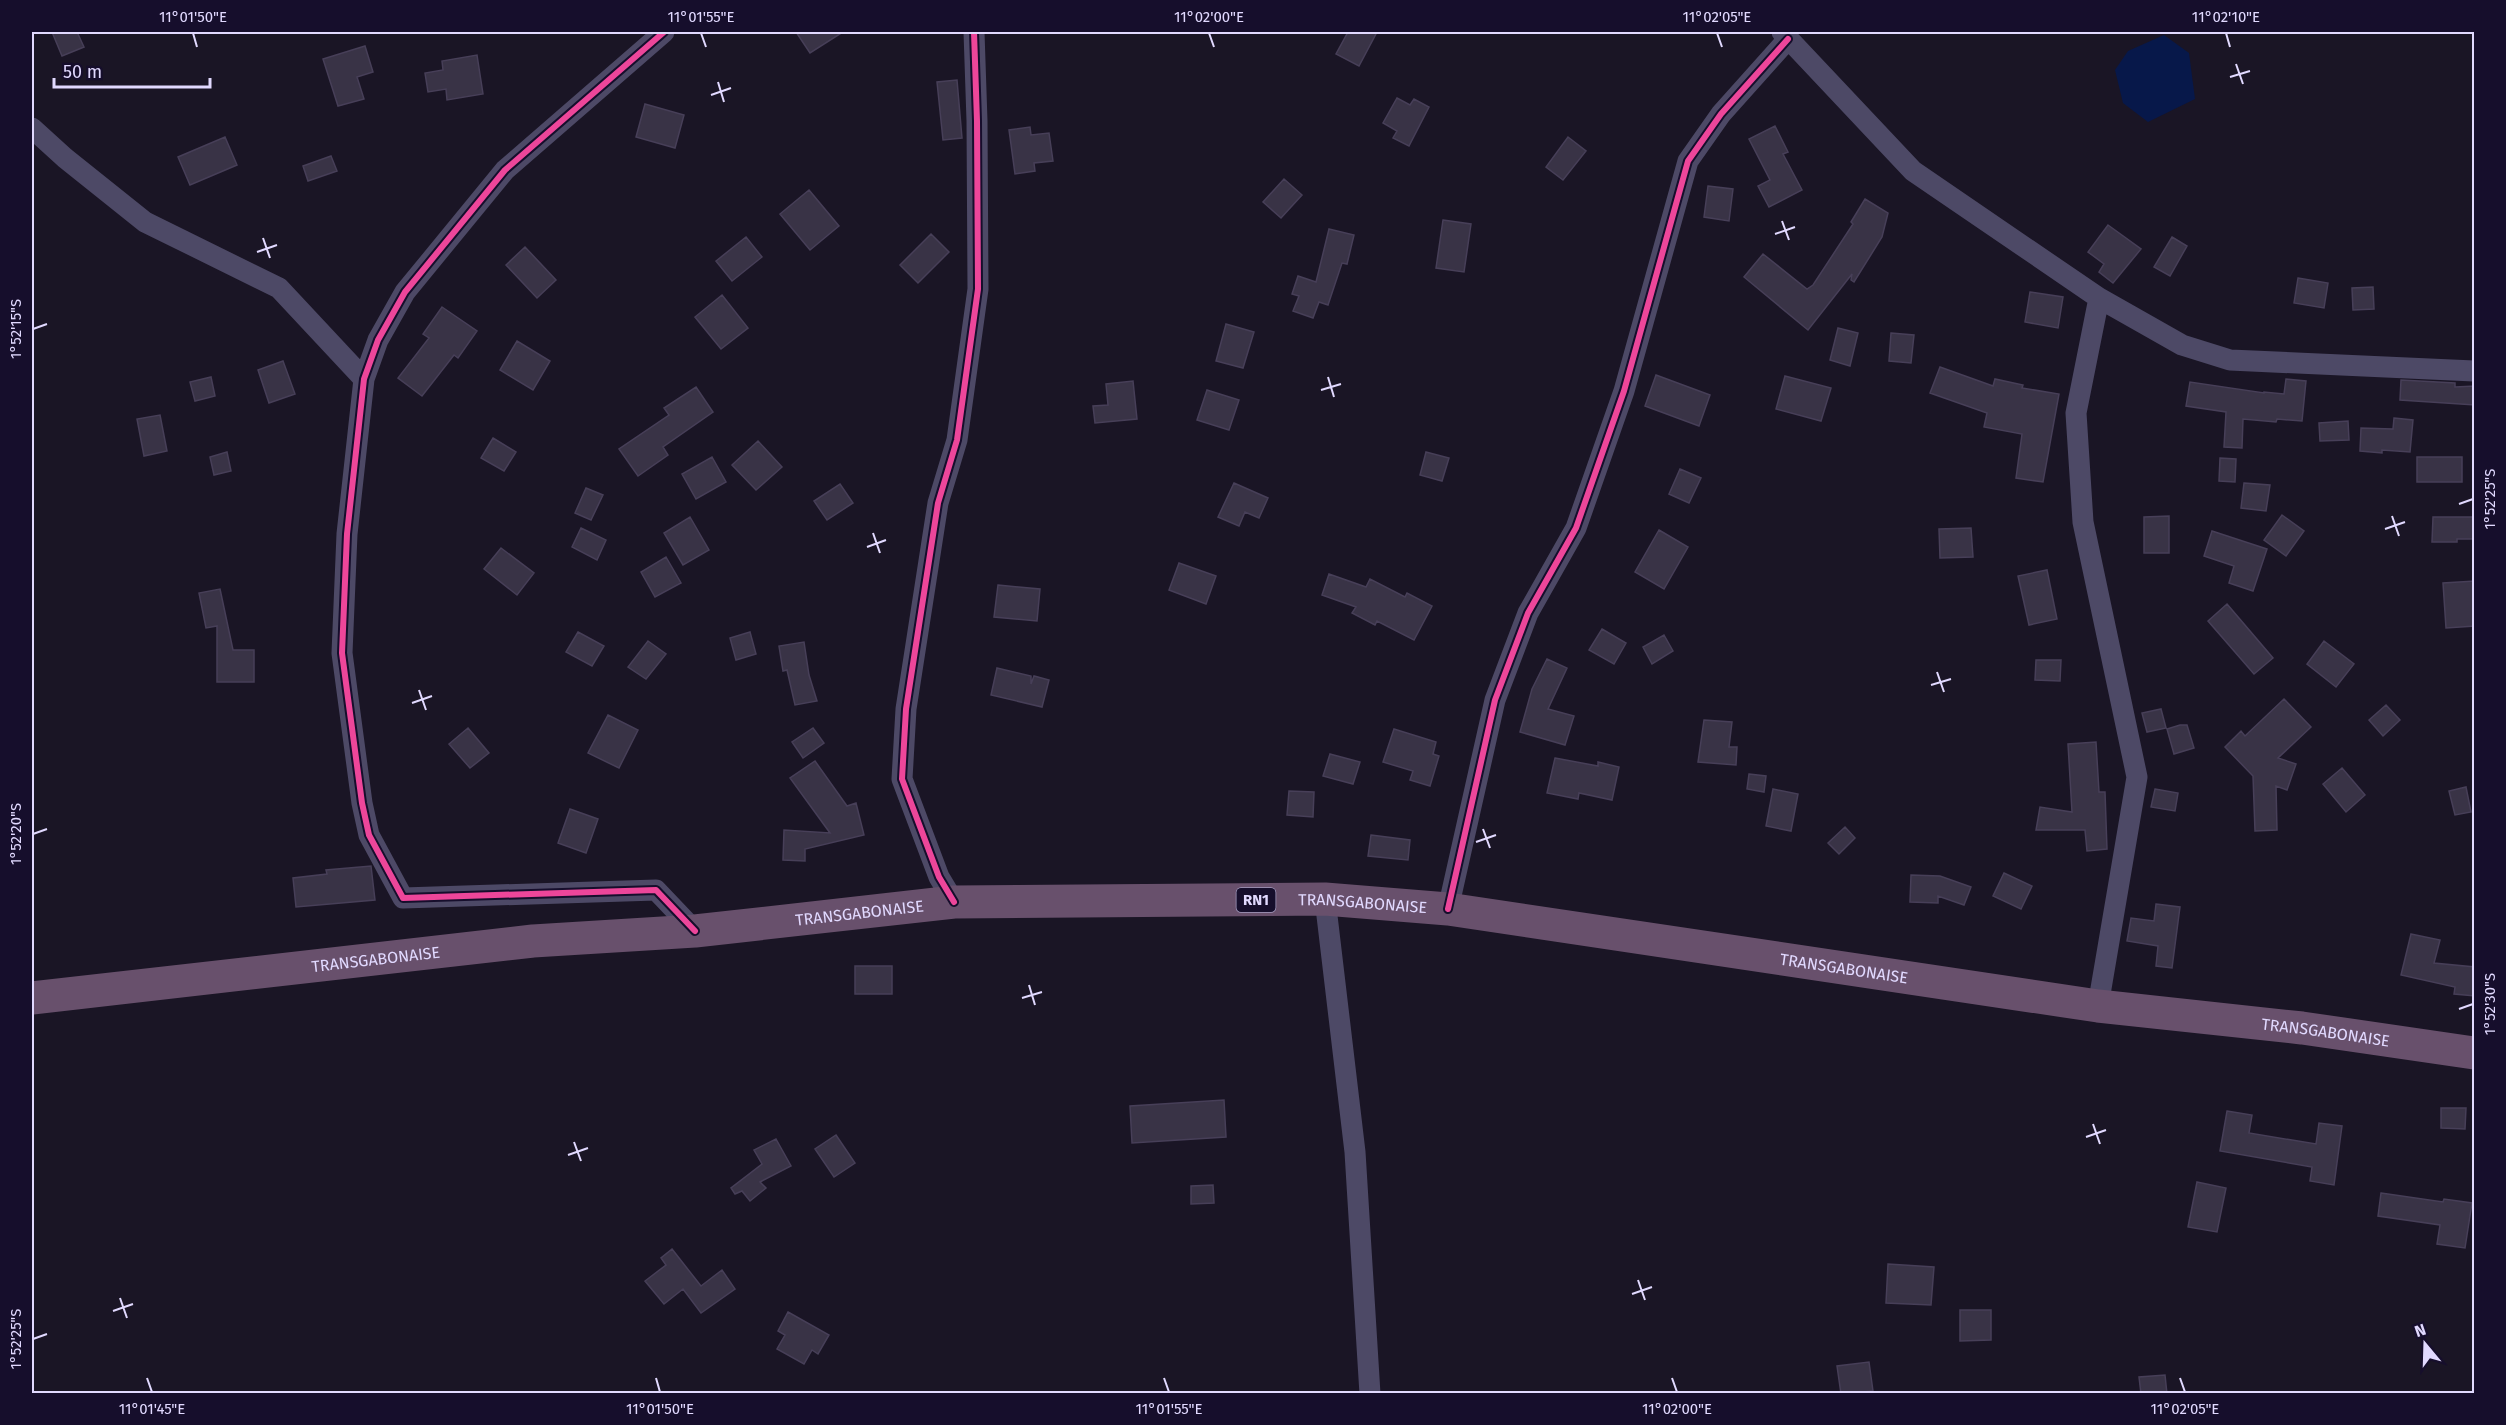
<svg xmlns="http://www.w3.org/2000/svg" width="2506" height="1425" font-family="'Fira Sans',sans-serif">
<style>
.water{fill:#07184a}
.building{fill:#393346;stroke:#473f58;stroke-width:1.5}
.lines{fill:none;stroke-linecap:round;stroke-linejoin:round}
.street{stroke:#4d4966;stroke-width:21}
.highway{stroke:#68506c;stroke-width:33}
.cycleway-casing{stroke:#160e2c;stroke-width:10}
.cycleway{stroke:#ed469a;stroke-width:6}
.ticks{fill:none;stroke:#e1d9ff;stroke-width:2}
.labels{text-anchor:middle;stroke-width:6;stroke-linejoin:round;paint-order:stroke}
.shield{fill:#160e2c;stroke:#a49cc0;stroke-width:1.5}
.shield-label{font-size:15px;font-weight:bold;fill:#e1d9ff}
.street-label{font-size:16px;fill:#e1d9ff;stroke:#160e2c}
.neatline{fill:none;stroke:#e1d9ff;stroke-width:2}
.ticks-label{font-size:15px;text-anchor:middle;fill:#e1d9ff}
</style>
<rect width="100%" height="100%" fill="#1a1525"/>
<path class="water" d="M2164 35 2189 53 2195 99 2148 122 2123 103 2115 70 2128 51Z"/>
<path class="building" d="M52 32H77L84 47 62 56Z
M796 32H843L810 53Z
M1348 32H1377L1359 66 1336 54Z
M365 46 373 72 357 77 364 99 338 106 323 59Z
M477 55 483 94 447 100 446 89 428 92 425 73 443 70 442 61Z
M957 80 962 138 943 140 937 82Z
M1397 98 1410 105 1414 99 1429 107 1409 146 1393 138 1397 131 1383 123Z
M645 104 684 115 675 148 636 137Z
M1775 126 1788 152 1783 154 1802 190 1769 207 1758 186 1770 180 1749 139Z
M1030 127 1031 135 1049 133 1053 161 1034 163 1035 171 1015 174 1009 130Z
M225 137 237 165 190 185 178 157Z
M1568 137 1586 151 1563 180 1546 167Z
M331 156 337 171 308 181 303 166Z
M1284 179 1302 195 1281 218 1263 202Z
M1708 186 1733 189 1729 221 1704 217Z
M809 190 839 226 810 250 780 214Z
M1865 199 1888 213 1882 237 1854 282 1851 280 1852 274 1808 330 1744 277 1763 254 1807 289 1813 285 1853 224 1851 222Z
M1443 220 1471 224 1464 272 1436 268Z
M2108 225 2141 249 2113 283 2099 272 2104 264 2088 252Z
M1329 229 1354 235 1347 264 1342 263 1328 305 1319 302 1313 318 1293 311 1299 296 1292 294 1298 276 1316 282Z
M931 234 949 252 918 283 900 265Z
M746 237 762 257 732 281 716 261Z
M2172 237 2187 246 2170 276 2154 267Z
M525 247 556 280 537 298 506 265Z
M2298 278 2328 283 2324 308 2294 303Z
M2373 287 2374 309 2353 310 2352 288Z
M2030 292 2063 297 2058 328 2025 322Z
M722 295 748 328 721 349 695 317Z
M442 307 477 331 458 358 454 355 422 396 398 378 429 338 423 334Z
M1226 324 1254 332 1243 368 1216 361Z
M1838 328 1858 333 1850 366 1830 360Z
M1891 333 1914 335 1911 363 1889 361Z
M517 341 550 361 533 390 500 370Z
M283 361 295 394 269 403 258 370Z
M1940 367 1993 386 1995 379 2023 385 2022 388 2059 394 2043 482 2016 478 2022 434 1984 427 1987 413 1930 393Z
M1656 375 1710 395 1699 426 1645 406Z
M1785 376 1831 388 1821 421 1776 409Z
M211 377 215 396 195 401 190 382Z
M2286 379 2306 381 2302 421 2277 419 2276 422 2243 419 2242 448 2224 447 2226 412 2186 406 2190 382 2264 393V392L2284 394Z
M2401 380 2455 383V387L2475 386V405L2400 400Z
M1133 381 1137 419 1095 423 1093 406 1108 405 1106 384Z
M696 387 713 412 663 447 668 455 638 476 619 449 669 415 664 408Z
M1207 390 1239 400 1229 430 1197 420Z
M160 415 167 451 144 456 137 419Z
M2394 418 2413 420 2410 452 2382 450V453L2360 451 2361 428 2393 429Z
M2348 421 2349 440 2320 441 2319 423Z
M493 438 516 452 504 471 481 458Z
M758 441 782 467 756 490 732 465Z
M227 452 231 471 214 475 210 457Z
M1426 452 1449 458 1442 481 1420 475Z
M712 457 726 482 696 499 682 474Z
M2417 457H2462V482H2417Z
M2220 458 2236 459 2235 482 2219 481Z
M1680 469 1701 478 1689 503 1669 494Z
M1234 483 1268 498 1259 518 1245 512 1239 526 1218 517Z
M2244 483 2270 485 2266 511 2241 508Z
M840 484 853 503 827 520 814 501Z
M586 488 603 495 591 520 575 513Z
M2282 515 2304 531 2286 556 2264 540Z
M2169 516V553H2144V517Z
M690 517 709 550 683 565 664 533Z
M2433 517H2475V539H2457V542H2432Z
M581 528 606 540 597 560 572 547Z
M1971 528 1973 557 1940 558 1939 529Z
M1659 530 1688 547 1664 589 1635 572Z
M2212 531 2267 549 2253 591 2229 583 2234 566 2204 556Z
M501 548 534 573 517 595 484 569Z
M666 557 681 583 655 597 641 572Z
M1179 563 1216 576 1206 604 1169 590Z
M2047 570 2057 619 2029 625 2018 576Z
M1329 574 1366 587 1370 579 1405 597 1407 593 1432 606 1414 640 1377 621 1375 625 1352 613 1356 607 1322 595Z
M2475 581V626L2446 628 2443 583Z
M998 585 1040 589 1037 621 994 617Z
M220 589 233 650H254V682H217V626L206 628 199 593Z
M2227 604 2273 658 2254 674 2208 621Z
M1602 629 1626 643 1614 664 1589 650Z
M578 632 604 646 592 666 566 652Z
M750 632 756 654 736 660 730 638Z
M1664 635 1673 651 1652 664 1643 647Z
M648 641 666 654 646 679 628 667Z
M2324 641 2354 664 2336 687 2307 664Z
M804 642 809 675 817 701 795 705 787 670 783 671 779 646Z
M1547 659 1567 668 1548 709 1574 716 1565 745 1520 732 1532 689Z
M2036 660H2061L2060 681 2035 680Z
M997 668 1031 676V684L1034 676 1049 680 1042 707 991 695Z
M2284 699 2311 727 2278 758 2296 764 2287 790 2276 786 2277 830 2255 831 2253 776 2225 747 2241 731 2245 736Z
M2386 705 2400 720 2383 736 2369 720Z
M2161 709 2166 728 2147 732 2142 713Z
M608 715 638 730 619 768 588 753Z
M1704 720 1732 722 1729 747H1737L1736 765 1698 762Z
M2180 725H2187L2194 748 2174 754 2167 729Z
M468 728 489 753 470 768 449 744Z
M813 728 824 743 803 758 792 742Z
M1394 729 1436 742 1433 754 1439 756 1430 786 1410 780 1413 771 1383 762Z
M2096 742 2099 792H2105L2107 849 2087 851 2085 830H2036L2040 807 2072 812 2068 744Z
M1330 754 1360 762 1353 784 1323 776Z
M1555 758 1598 766V762L1619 767 1612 800 1579 793 1578 799 1547 793Z
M815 761 847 806 856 803 864 835 805 849V861L783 860 784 830 830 833 790 778Z
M2342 768 2365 795 2346 812 2323 784Z
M1749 774 1766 776 1764 792 1747 789Z
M2466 787 2471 812 2455 815 2449 791Z
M1773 789 1798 794 1791 831 1766 826Z
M2155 789 2178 793 2175 811 2151 807Z
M1289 791 1314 792 1313 817 1287 815Z
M570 809 598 819 586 853 558 843Z
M1845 827 1855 838 1839 854 1828 843Z
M1371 835 1410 840 1408 860 1368 856Z
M371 866 375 900 296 907 293 878 327 874 326 870Z
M2004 873 2032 886 2021 909 1993 896Z
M1911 875 1940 876 1971 887 1964 905 1938 896V903L1910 902Z
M2156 904 2180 907 2172 968 2156 966 2158 946 2127 941 2131 918 2154 921Z
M2411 934 2440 940 2434 963 2475 967V996L2454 994 2455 987 2401 975Z
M855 966H892V994H855Z
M1224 1100 1226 1137 1132 1143 1130 1106Z
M2441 1108H2466L2465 1129 2441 1128Z
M2227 1111 2252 1115 2249 1133 2316 1144 2319 1123 2342 1126 2334 1185 2310 1181 2312 1167 2220 1151Z
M836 1135 855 1163 834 1177 815 1149Z
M776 1139 791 1166 760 1182 766 1188 750 1201 742 1191 735 1194 731 1188 762 1164 754 1150Z
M2197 1182 2226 1188 2217 1232 2188 1227Z
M1213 1185 1214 1203 1191 1204V1186Z
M2381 1193 2443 1202 2444 1199 2472 1203 2465 1248 2437 1244 2440 1225 2378 1216Z
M672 1249 701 1286 722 1270 735 1289 701 1313 683 1289 664 1304 645 1281 666 1265 661 1258Z
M1888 1264 1934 1267 1931 1305 1886 1303Z
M1960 1310H1991V1340L1960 1341Z
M788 1312 829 1335 818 1354 812 1350 804 1364 777 1349 785 1335 778 1331Z
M1869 1362 1873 1391 1841 1394 1837 1366Z
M2165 1375 2167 1394H2141L2139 1377Z"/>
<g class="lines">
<path class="street" d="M664 32 505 170 405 292 378 340 364 379 347 534 342 653 362 803 369 835 403 898 656 890 695 931
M1782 32 1913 171 2099 298 2182 345 2230 360 2474 371
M32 128 65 158 145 222 279 288 364 379
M1325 899 1355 1152 1370 1394
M954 902 939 877 902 779 906 709 938 503 957 440 978 289 977 121 974 32
M1448 909 1495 700 1528 613 1576 528 1624 391 1688 161 1721 114 1788 39
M2098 1006 2137 777 2083 522 2076 413 2099 298"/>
<path class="highway" id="s1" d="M32 998 533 941 695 931 954 902 1325 899 1448 909 2098 1006 2302 1028 2474 1053"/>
<defs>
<path id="cycleway" d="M664 32 505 170 405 292 378 340 364 379 347 534 342 653 362 803 369 835 403 898 656 890 695 931
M954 902 939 877 902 779 906 709 938 503 957 440 978 289 977 121 974 32
M1448 909 1495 700 1528 613 1576 528 1624 391 1688 161 1721 114 1788 39"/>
</defs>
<use href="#cycleway" class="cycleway-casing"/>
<use href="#cycleway" class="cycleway"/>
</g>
<path class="ticks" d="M193 33 197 47M701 33 706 47M1209 33 1214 47M1717 33 1722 47M2226 33 2230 47M2236 64 2243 84M2230 77 2250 71M718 82 724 102M711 95 731 88M1782 221 1789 240M1775 234 1795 227M263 238 270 258M257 252 277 245M33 329 47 324M1328 377 1334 397M1321 390 1341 384M2459 504 2473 499M2392 516 2399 536M2385 529 2405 522M873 533 880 553M867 547 886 540M1937 672 1944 692M1931 685 1951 679M419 690 426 710M412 703 432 696M1483 829 1490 848M33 834 47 829M1476 842 1496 835M1029 985 1035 1005M1022 998 1042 992M2459 1009 2473 1004M2093 1124 2100 1144M2086 1137 2106 1130M574 1142 581 1161M568 1155 588 1148M1638 1280 1645 1300M1632 1294 1652 1287M120 1298 127 1318M113 1311 133 1304M33 1339 47 1334M147 1378 152 1392M656 1378 660 1392M1164 1378 1169 1392M1672 1378 1677 1392M2180 1378 2185 1392"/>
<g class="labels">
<rect class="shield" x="1236.5" y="888" width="39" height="24" rx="4.5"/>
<g class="shield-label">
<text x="1256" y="905">RN1</text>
</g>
<g class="street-label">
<text dy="6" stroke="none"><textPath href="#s1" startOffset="1336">TRANSGABONAISE</textPath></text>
<text dy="6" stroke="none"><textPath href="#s1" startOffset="832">TRANSGABONAISE</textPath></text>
<text dy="6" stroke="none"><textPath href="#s1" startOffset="346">TRANSGABONAISE</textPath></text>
<text dy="6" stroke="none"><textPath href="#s1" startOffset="1822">TRANSGABONAISE</textPath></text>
<text dy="6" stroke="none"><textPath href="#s1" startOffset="2308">TRANSGABONAISE</textPath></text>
</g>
</g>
<rect width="2506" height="1425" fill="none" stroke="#160e2c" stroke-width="66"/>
<g transform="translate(2425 1344) rotate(341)" stroke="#160e2c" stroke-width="4.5" paint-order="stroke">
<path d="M0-4.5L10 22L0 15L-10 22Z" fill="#e1d9ff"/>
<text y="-9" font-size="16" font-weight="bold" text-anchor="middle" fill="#e1d9ff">N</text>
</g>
<path d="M54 78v9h156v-9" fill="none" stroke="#e1d9ff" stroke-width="3"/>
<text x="63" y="78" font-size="18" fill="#e1d9ff" stroke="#160e2c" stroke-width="4.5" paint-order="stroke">50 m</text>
<rect x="33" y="33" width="2440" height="1359" class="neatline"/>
<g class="ticks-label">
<text x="193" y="22">11°01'50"E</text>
<text x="701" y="22">11°01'55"E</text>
<text x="1209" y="22">11°02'00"E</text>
<text x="1717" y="22">11°02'05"E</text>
<text x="2226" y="22">11°02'10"E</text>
<text transform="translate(16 329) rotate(-90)" y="5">1°52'15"S</text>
<text transform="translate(2490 499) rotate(-90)" y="5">1°52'25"S</text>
<text transform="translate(16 834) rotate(-90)" y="5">1°52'20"S</text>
<text transform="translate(2490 1004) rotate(-90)" y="5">1°52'30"S</text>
<text transform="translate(16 1339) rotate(-90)" y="5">1°52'25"S</text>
<text x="152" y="1414">11°01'45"E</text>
<text x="660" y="1414">11°01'50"E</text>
<text x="1169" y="1414">11°01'55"E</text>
<text x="1677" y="1414">11°02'00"E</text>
<text x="2185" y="1414">11°02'05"E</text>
</g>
</svg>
